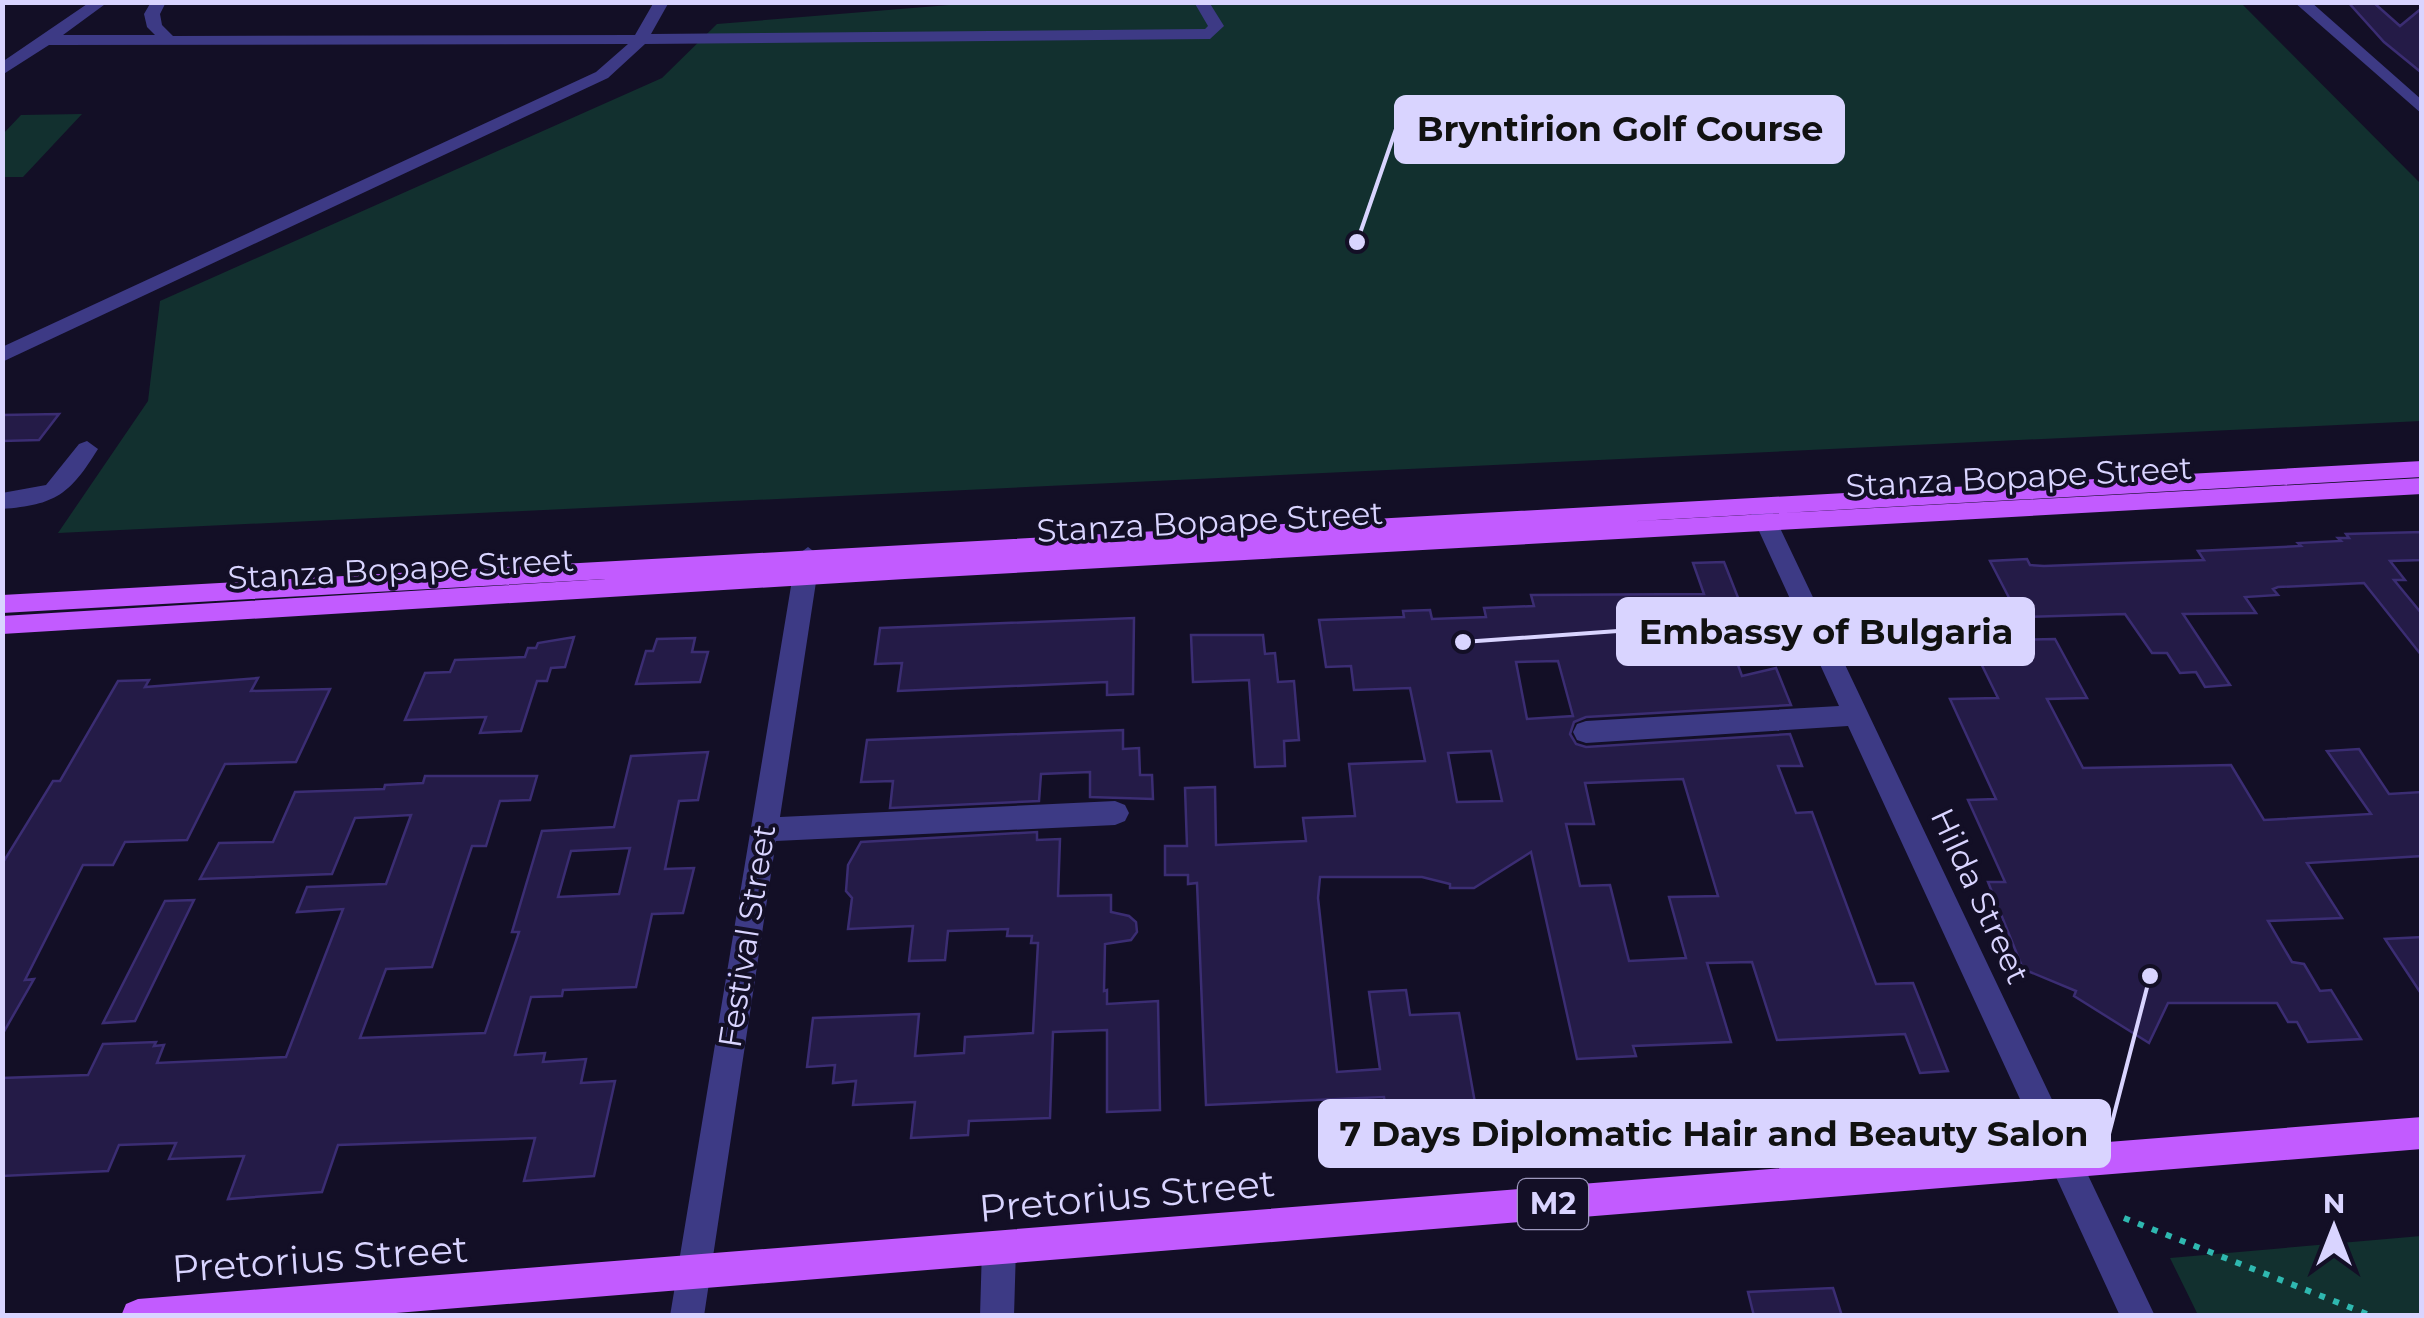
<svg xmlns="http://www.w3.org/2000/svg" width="2424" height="1318" font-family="Montserrat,sans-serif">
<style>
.green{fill:#12302f}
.building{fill:#241b47;stroke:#3b2d73;stroke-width:2.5;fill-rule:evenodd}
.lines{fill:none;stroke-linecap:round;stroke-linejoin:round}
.path{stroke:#2fb8b0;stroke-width:6;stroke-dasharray:6 9;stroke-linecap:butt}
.minor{fill:#3d3a85;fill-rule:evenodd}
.major{fill:#c25bff;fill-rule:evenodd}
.labels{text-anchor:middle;stroke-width:8;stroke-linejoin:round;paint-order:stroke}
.shield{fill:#130f26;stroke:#9e99be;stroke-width:2.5}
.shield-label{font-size:30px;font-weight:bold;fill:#d9d4ff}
.street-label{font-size:32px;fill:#d9d4ff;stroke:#130f26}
.near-street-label{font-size:38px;fill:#d9d4ff;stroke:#130f26}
.leader{fill:none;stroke:#d9d4ff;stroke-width:4}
.callout-dot{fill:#d9d4ff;stroke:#130f26;stroke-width:4}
.callout{fill:#d9d4ff;stroke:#d9d4ff;stroke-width:4}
.callout-label{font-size:35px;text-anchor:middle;font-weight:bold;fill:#111}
</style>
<rect width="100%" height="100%" fill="#130f26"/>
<path class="green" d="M986 2 2241 3 2421 184V421L58 533 148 401 160 301 662 78 717 24Z
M82 114 23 177H3V134L21 115Z
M2421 1236V1315H2198L2170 1258Z"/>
<path class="building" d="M2348 2H2373L2400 26 2422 8V73L2384 42Z
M59 414 39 440 2 441V415Z
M2422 532V560L2390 561 2405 580H2394L2422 614V656L2364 583 2278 587 2273 589 2278 595 2245 597 2256 613 2183 614 2230 685 2205 687 2196 672 2180 673 2167 653H2152L2125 614 2019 617 1990 561 2027 559 2030 565 2044 566 2204 560 2198 551 2301 546 2298 543 2341 541 2338 538H2349L2346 534Z
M1724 562 1748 623 1723 624 1742 676 1776 668 1791 705 1586 717 1574 722 1570 734 1576 744 1586 747 1790 734 1802 766H1778L1796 813 1812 812 1876 984 1913 983 1948 1071 1920 1073 1905 1034 1777 1040 1752 962 1707 963 1731 1042 1633 1046 1636 1056 1577 1059 1531 852 1474 888H1450V884L1422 877H1320L1318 898 1337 1072 1380 1069 1369 992 1406 990 1410 1015 1459 1013 1477 1114 1387 1120 1384 1097 1206 1105 1197 883 1188 884V875H1165V846H1187L1185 788 1215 787 1216 845 1306 841 1303 818 1355 816 1349 764 1425 761 1410 688 1354 690 1351 666 1326 667 1319 620 1404 617 1403 611 1430 610 1432 619 1486 617 1484 608 1534 606 1531 595 1704 594 1693 563ZM1558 661 1573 716 1527 719 1516 662ZM1491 751 1502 801 1457 802 1448 753ZM1683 779 1718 896 1669 897 1686 958 1629 961 1610 885 1580 886 1566 824H1594L1585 783Z
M1134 618 1133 694 1107 695V682L898 691 902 663 875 664 880 628Z
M1191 635H1263L1265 654 1275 653 1278 682 1294 681 1299 740 1284 741 1285 766 1255 767 1249 680 1193 682Z
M574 637 565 667 551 668 547 681H537L521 731 480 733 486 717 405 720 425 673 450 672 455 660 525 657 528 648H536L538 643Z
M695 638 692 652H708L700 682 636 684 646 651H653L657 639Z
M2055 639 2087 698 2047 699 2083 768 2231 765 2264 820 2371 814 2327 751 2359 749 2389 794 2422 792V856L2307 863 2342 918 2268 921 2292 962 2304 964 2320 991 2331 990 2361 1039 2308 1042 2297 1022H2288L2277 1003H2168L2149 1043 2074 996 2076 991 2023 969 1988 882H2005L1968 800 1996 799 1950 699 1998 698 1970 641Z
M258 678 251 691 330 689 296 762 225 764 187 840 125 842 113 865H83L25 980 34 979 2 1035V864L53 781H60L118 681 149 680 145 687Z
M1123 730V749L1139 748 1140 775H1152L1153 799 1090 797V772L1041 774 1039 801 890 808 893 781 861 782 867 740Z
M708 752 698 800 679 801 665 869 694 868 683 913 652 914 636 987 563 990 562 996 531 997 515 1055 545 1053 543 1062 586 1059 581 1083 615 1081 594 1176 524 1181 535 1138 338 1145 322 1192 228 1199 244 1156 169 1159 176 1143 119 1145 108 1171 2 1176V1078L88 1075 103 1044 156 1042 154 1046 164 1045 157 1063 286 1057 343 909 297 912 307 887 386 884 411 815 355 818 332 874 200 879 219 843 273 842 295 792 384 789 385 785 423 783 425 776H537L530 800 500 801 486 846H472L432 967 386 969 360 1038 485 1033 519 932H512L542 831 614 827 631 756ZM630 848 619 894 558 897 571 851Z
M1037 832V840L1060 839 1058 896 1111 895V912L1129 916 1136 922 1137 932 1131 940 1105 944 1104 991 1107 990V1004L1158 1001 1160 1110 1107 1112V1030L1053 1032 1050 1118 969 1121 968 1135 911 1138 915 1102 853 1105 856 1081 833 1083 835 1065 807 1067 813 1018 919 1014 915 1056 964 1053 965 1037 1033 1033 1038 943H1031L1032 936H1007L1008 929 948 931 945 960 909 961 913 926 848 929 852 898 846 891 848 865 861 842Z
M194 900 135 1021 103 1023 165 901Z
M2422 937V995L2385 939Z
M1833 1288 1842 1316H1754L1748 1292Z"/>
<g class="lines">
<path class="path" d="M2124 1218 2372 1316"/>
<path class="minor" d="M90 2H108L63 35H155L147 27 144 14 151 2H166L160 14 162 25 173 36 635 35 654 2H669L651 34 1205 29 1208 26 1194 2H1209L1224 26 1210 39 645 44 608 78 2 362V347L596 72 628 44 49 45 2 75V62Z
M2294 2H2311L2422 100V114Z
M87 441 98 449C70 494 56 505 2 509V493L46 485 79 444Z
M1759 499 1770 507 2155 1316H2120L1848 726 1586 743 1577 740 1573 732 1577 724 1586 721 1839 706 1748 507Z
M808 547 820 556 780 817 1115 801 1125 805 1129 813 1125 821 1115 825 776 841 704 1316H670L796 556Z
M999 1231 1011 1236 1016 1248 1014 1316H980L982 1248 987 1236Z"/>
<path class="major" d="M2422 461V477L1620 522 2422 478V494L905 579 2 634V616L606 579 2 613V595Z
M2422 1117V1149L359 1316H121L126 1304 138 1299Z"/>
</g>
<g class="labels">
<rect class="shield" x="1518" y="1179" width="70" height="50" rx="8"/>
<g class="shield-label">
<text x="1553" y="1214">M2</text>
</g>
<g class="street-label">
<text transform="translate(2019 477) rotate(-3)" y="11">Stanza Bopape Street</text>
<text transform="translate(1210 522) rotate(-3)" y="11">Stanza Bopape Street</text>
<text transform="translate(401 569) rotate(-3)" y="11">Stanza Bopape Street</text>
<text transform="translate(1980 896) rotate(65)" y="11">Hilda Street</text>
<text transform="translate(747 936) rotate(-81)" y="11">Festival Street</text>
</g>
<g class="near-street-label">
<text transform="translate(1127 1196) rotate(-5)" y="13">Pretorius Street</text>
<text transform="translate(320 1259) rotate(-4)" y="13">Pretorius Street</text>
</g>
</g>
<path class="leader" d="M1357 242L1396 129M1463 642L1618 631M2150 976L2109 1134"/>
<g class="callout-dot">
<circle cx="1357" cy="242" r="10"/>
<circle cx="1463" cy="642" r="10"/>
<circle cx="2150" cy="976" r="10"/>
</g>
<g class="callout">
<rect x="1396" y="97" width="447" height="65" rx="10"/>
<rect x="1618" y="599" width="415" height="65" rx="10"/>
<rect x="1320" y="1101" width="789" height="65" rx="10"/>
</g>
<g class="callout-label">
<text x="1620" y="141">Bryntirion Golf Course</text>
<text x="1826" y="644">Embassy of Bulgaria</text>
<text x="1714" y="1146">7 Days Diplomatic Hair and Beauty Salon</text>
</g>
<rect width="2424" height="1318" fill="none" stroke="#d9d4ff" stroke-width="10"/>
<g transform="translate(2334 1228)" stroke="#130f26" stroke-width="8" paint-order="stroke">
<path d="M0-8L18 38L0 25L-18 38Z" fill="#d9d4ff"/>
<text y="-15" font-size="28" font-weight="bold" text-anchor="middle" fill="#d9d4ff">N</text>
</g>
</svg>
